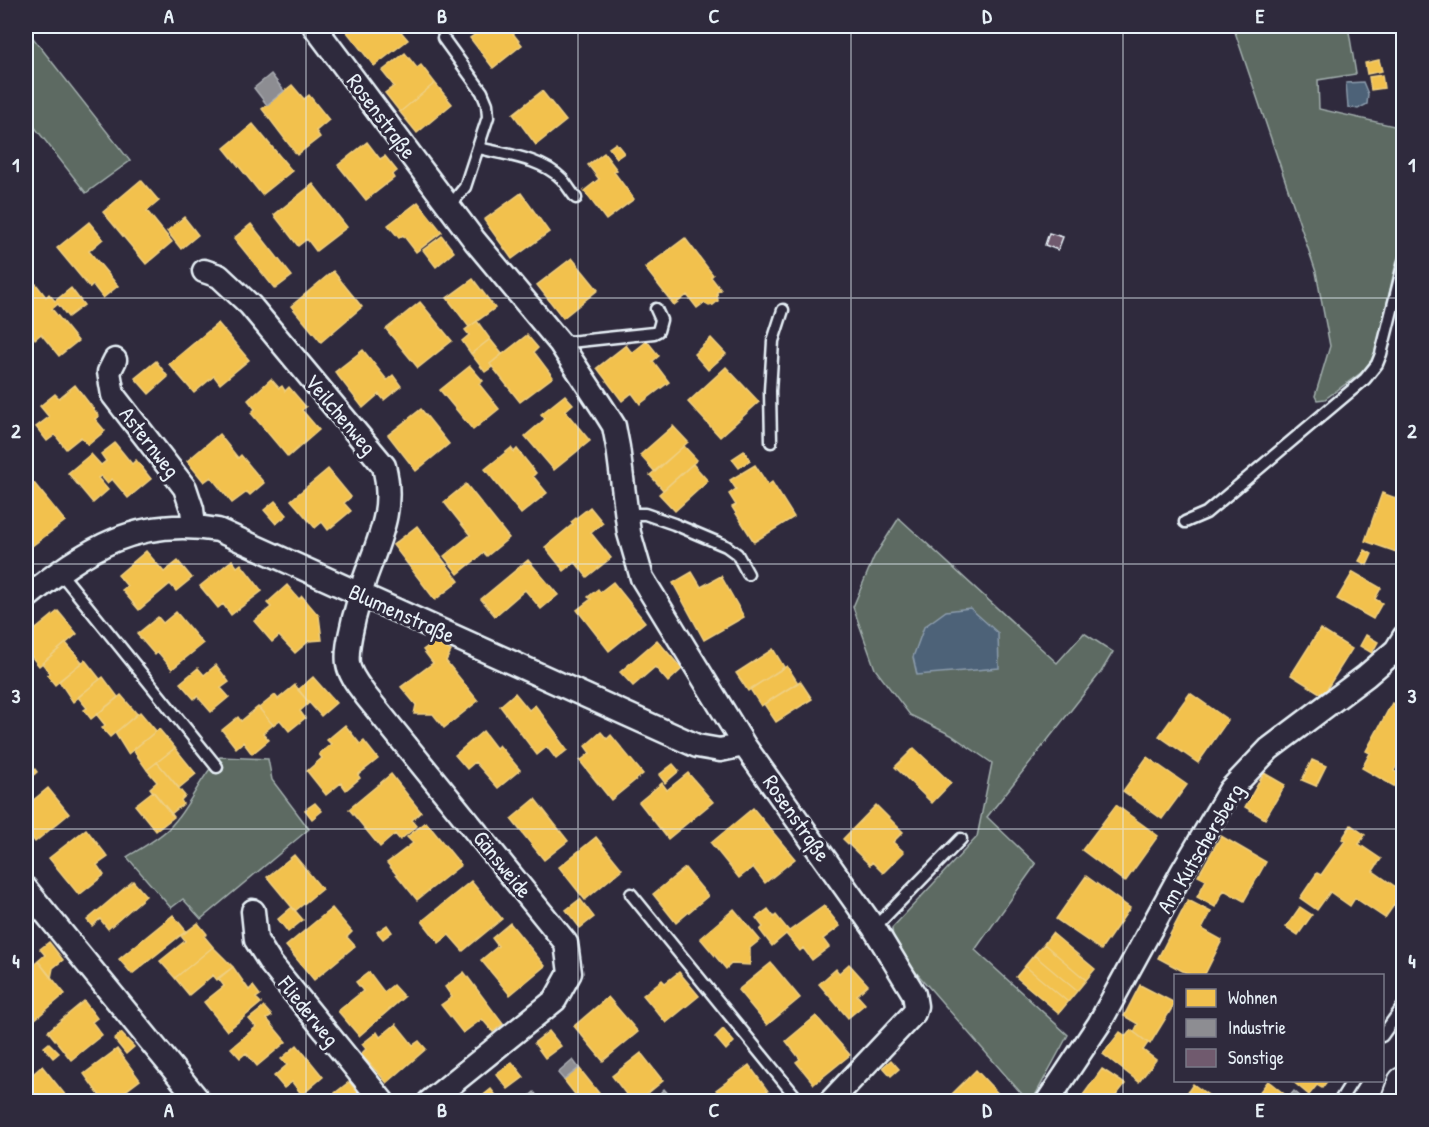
<svg xmlns="http://www.w3.org/2000/svg" width="1429" height="1127" font-family="'Patrick Hand',sans-serif">
<style>
.green{fill:#5d6b62;stroke:#a2aead;stroke-width:1.5}
.water{fill:#4d6278;stroke:#8b9bab;stroke-width:1.5}
.homes{fill:#f2c14e;stroke:#efcf81;stroke-width:1.5}
.industry{fill:#8d8d92;stroke:#a8abb1;stroke-width:1.5}
.building{fill:#705a6e;stroke:#e8f1f8;stroke-width:1.5}
.lines{fill:none;stroke-linecap:round;stroke-linejoin:round}
.lane-casing{stroke:#e8f1f8;stroke-width:15}
.street-casing{stroke:#e8f1f8;stroke-width:27}
.secondary-casing{stroke:#e8f1f8;stroke-width:36}
.lane{stroke:#2f2a3d;stroke-width:10}
.street{stroke:#2f2a3d;stroke-width:22}
.secondary{stroke:#2f2a3d;stroke-width:32}
.grid{fill:none;stroke:#e8f1f8;stroke-width:1.5;stroke-opacity:0.55}
.labels{text-anchor:middle;stroke-width:6;stroke-linejoin:round;paint-order:stroke}
.street-label{font-size:22px;fill:#e8f1f8;stroke:#2f2a3d}
.neatline{fill:none;stroke:#e8f1f8;stroke-width:2}
.grid-label{font-size:20px;text-anchor:middle;font-weight:bold;fill:#e8f1f8}
</style>
<rect width="100%" height="100%" fill="#2f2a3d"/>
<filter id="ink" filterUnits="userSpaceOnUse"><feTurbulence type="fractalNoise" baseFrequency=".0167" numOctaves="2"/><feDisplacementMap in="SourceGraphic" scale="12" xChannelSelector="R" yChannelSelector="G"/><feConvolveMatrix kernelMatrix="1 2 1 2 8 2 1 2 1" color-interpolation-filters="sRGB"/></filter>
<g filter="url(#ink)">
<path class="green" d="M1233 26H1348L1356 74 1318 80 1319 109 1403 128V243L1396 263 1373 364 1325 399 1317 400 1315 396 1330 346 1316 272Z
M26 29 130 161 86 193 26 116Z
M899 518 1057 663 1084 633 1113 652 1101 672 987 817 1036 864 975 950 1068 1035 1032 1101H1028L894 947 892 928 977 837 992 763 951 735 910 715 875 669 853 607 874 557Z
M220 757 268 759 272 780 309 829 201 919 183 899 171 908 127 857C141 848 161 838 172 825 191 804 200 777 220 757Z"/>
<path class="water" d="M1363 82 1368 94 1367 104 1358 109 1348 107 1346 83Z
M970 608 998 633 999 668 917 675 913 657 924 627 946 611Z"/>
<path class="homes" d="M345 26H396L408 40 374 66 343 27Z
M487 26H507L522 45 493 68 470 38Z
M405 53 417 68 421 65 435 83 400 112 385 93 394 86 382 71Z
M1379 60 1382 71 1367 74 1365 63Z
M1382 75 1384 88 1371 90 1369 77Z
M435 83 452 104 417 133 400 112Z
M292 85 304 99 309 95 329 120 316 131 320 137 297 155 262 109Z
M542 91 566 121 536 145 513 114Z
M253 124 292 171 262 195 224 148Z
M367 142 380 159 385 156 397 171 392 175 394 178 366 200 338 165Z
M616 143 624 153 617 158 609 148Z
M604 153 617 170 614 172 634 199 606 220 584 191 599 179 588 165Z
M141 180 159 201 147 211 172 242 146 264 103 212Z
M313 184 347 227 316 251 307 239 298 246 274 215Z
M521 193 549 232 512 259 484 220Z
M418 202 442 232 416 252 403 235 399 238 388 225Z
M184 217 198 235 181 249 167 231Z
M89 222 103 239 89 251 118 286 103 298 93 285 90 288 57 248Z
M251 224 292 276 275 289 234 238Z
M442 236 454 252 436 267 423 250Z
M685 238 713 275 711 277 721 290 717 292 718 301 713 305 709 306 704 303 697 308 687 295 674 305 645 268Z
M572 258 598 290 563 318 537 285Z
M333 271 362 307 321 342 291 306Z
M473 279 495 308 469 327 447 298Z
M36 284 46 297 49 294 55 301 71 288 84 305 68 317 58 304 52 309 78 341 59 356 41 334 35 339 29 331 26 334V293Z
M420 302 452 341 418 368 386 329Z
M477 321 490 339 471 354 462 341 469 335 465 330Z
M218 323 249 360 220 384 214 376 194 393 169 364Z
M527 335 538 348 534 352 553 377 520 402 490 364Z
M711 338 726 354 708 370 694 354Z
M490 339 502 354 490 364 492 367 485 372 471 354Z
M647 341 659 356 653 361 669 382 640 404 632 393 622 401 597 368 626 345 632 353Z
M363 350 387 380 393 375 401 386 384 400 379 394 363 408 335 372Z
M156 361 168 377 149 394 135 378Z
M470 366 483 381 479 384 499 409 473 430 440 390Z
M726 367 759 402 720 437 688 402Z
M271 379 279 388 282 386 285 391 289 387 306 407 302 410 319 430 288 457 251 413 255 409 248 400Z
M75 385 99 416 95 419 105 431 88 445 81 437 66 449 55 435 47 441 36 427 49 417 40 406 55 394 59 398Z
M565 395 573 404 565 411 590 441 554 470 525 436 545 419 541 414Z
M421 409 449 444 416 471 388 435Z
M673 426 688 442 655 472 640 455Z
M219 434 238 458 241 455 264 483 250 495 247 492 232 503 211 477 204 482 187 461Z
M115 443 132 464 136 460 151 479 128 498 112 479 107 483 101 476 98 478 108 490 93 503 68 473 91 454 101 465 106 461 101 454Z
M684 446 697 460 663 490 650 475Z
M511 448 514 452 517 449 536 473 533 476 547 493 521 514 485 469Z
M744 451 750 460 739 468 732 459Z
M693 464 708 481 675 511 659 494Z
M755 465 768 485 772 482 794 517 754 542 732 507 736 505 729 494 736 489 730 480Z
M328 469 351 497 344 503 351 511 328 530 322 522 315 528 291 500Z
M34 483 65 521 32 546 26 537V490Z
M466 484 509 538 487 556 484 553 458 574 444 556 470 535 444 502Z
M1382 493 1404 501 1402 554 1365 541Z
M275 501 287 515 276 524 264 510Z
M590 507 603 523 591 533 611 558 587 577 575 562 564 571 545 547 573 524 571 522Z
M417 526 459 581 435 600 393 545Z
M1365 550 1372 554 1367 565 1359 561Z
M146 551 164 572 178 561 192 578 176 591 170 584 139 610 122 590 127 586 118 575Z
M232 560 237 567 241 564 262 591 231 615 223 604 218 608 200 586Z
M528 560 558 595 541 609 525 590 495 616 481 599Z
M692 572 701 587 721 576 744 617 704 640 673 583Z
M1353 572 1381 588 1375 599 1382 603 1373 619 1337 599Z
M613 582 645 622 609 651 577 610 591 599 588 597 598 589 600 592Z
M287 585 299 599 302 596 319 616 322 640 309 641 295 653 279 636 272 642 254 621 271 607 267 603Z
M58 611 77 634 39 666 26 650V637Z
M176 612 203 644 172 669 158 652 155 655 137 634 158 617 163 623Z
M1320 629 1352 649 1323 695 1291 675Z
M1366 635 1378 642 1372 653 1360 646Z
M657 640 682 669 668 682 655 667 633 686 620 672Z
M434 642 451 651 446 661 478 701 444 728 433 714H414L416 705 401 687 433 663 423 650Z
M66 643 82 662 55 685 47 675 50 673 42 663Z
M773 649 784 667 748 691 736 673Z
M85 660 100 679 73 702 59 681Z
M216 665 229 682 221 688 229 697 211 712 197 696 194 699 180 683 198 668 204 675Z
M787 666 798 683 761 706 750 689Z
M103 677 118 697 91 719 84 710 87 708 78 697Z
M313 677 336 703 321 716 298 690Z
M800 681 812 699 776 722 764 704Z
M295 685 309 703 300 711 305 718 289 731 280 720 273 725 259 708 275 695 278 699Z
M515 693 529 710 535 705 559 737 558 738 567 750 556 759 547 747 537 755 500 706Z
M1190 693 1228 720 1198 763 1159 736Z
M121 695 137 714 110 737 102 728 105 725 97 715Z
M1392 703 1404 709V753L1394 771 1404 776V780L1399 789 1362 768 1370 753 1366 751Z
M258 707 273 725 263 733 269 740 252 754 243 742 236 748 222 730 238 717 241 721Z
M140 712 156 731 128 754 115 733Z
M345 725 360 744 364 741 378 759 358 775 360 778 346 790 341 783 326 795 307 771 322 758 319 754 331 744 327 740Z
M159 729 175 748 147 770 133 750Z
M483 731 496 748 499 745 520 770 498 788 475 762 467 769 455 755Z
M601 732 607 739 611 735 643 774 611 800 580 761 590 753 585 746Z
M175 748 196 774 179 788 157 762Z
M914 748 951 783 932 803 895 767Z
M26 757 37 772 26 782Z
M1147 757 1187 785 1162 819 1123 791Z
M1312 760 1326 766 1316 786 1302 780Z
M157 762 185 796 181 800 183 804 171 814 150 788 157 782 147 770Z
M673 764 679 771 665 783 659 775Z
M688 773 713 802 668 839 639 802 662 783 667 790Z
M1264 773 1285 785 1265 819 1245 807Z
M391 774 421 812 412 820 417 826 400 840 395 834 380 847 349 809Z
M48 788 69 814 35 842 26 830V806Z
M153 791 174 817 156 831 135 805Z
M535 799 568 841 544 860 511 819Z
M315 803 322 811 312 819 305 810Z
M876 805 903 832 893 842 904 852 883 873 872 862 870 865 843 839Z
M1116 805 1158 836 1125 882 1082 850Z
M753 808 795 859 765 883 753 867 739 878 711 843Z
M426 822 461 865 417 900 387 863 413 843 407 837Z
M1351 825 1365 835 1359 844 1381 859 1373 871 1403 892 1385 918 1355 898 1350 906 1330 892 1317 910 1300 898 1317 873 1321 875 1345 841 1342 839Z
M86 829 108 857 97 865 104 875 79 895 49 858Z
M1221 836 1266 862 1244 901 1224 890 1215 907 1197 897 1206 880 1198 876Z
M596 837 622 869 585 900 559 867Z
M294 855 322 889 295 911 267 877Z
M685 868 708 896 676 923 653 894Z
M1086 876 1130 908 1101 950 1056 919Z
M133 881 146 896 108 929 100 919 92 926 87 920Z
M471 881 502 919 463 951 449 935 439 943 422 921Z
M580 899 594 917 580 928 566 910Z
M1188 900 1211 912 1202 929 1222 940 1204 976H1192L1158 958Z
M824 906 840 926 823 939 829 947 812 960 803 948 800 951 786 934 772 946 760 930 763 927 756 918 768 909 774 917 776 915 789 931Z
M292 907 303 920 288 932 278 919Z
M1300 907 1312 915 1298 935 1286 927Z
M332 908 352 932 347 937 355 946 314 980 286 946Z
M734 909 760 940 750 948V965L731 964 726 969 700 938Z
M173 915 186 931 132 974 119 959Z
M198 923 207 934 204 936 213 947 175 978 160 961 185 941 181 936Z
M510 923 545 966 510 995 481 960 498 946 492 938Z
M387 925 392 932 383 939 377 932Z
M1052 933 1095 969 1086 980 1044 944Z
M49 942 63 960 53 968 51 978 38 961 45 955 40 949Z
M1044 944 1086 980 1077 991 1034 955Z
M213 947 233 967 217 980 213 975 189 995 175 978Z
M1034 955 1077 991 1068 1002 1025 966Z
M38 961 65 994 34 1020 26 1009V972Z
M771 963 800 998 767 1025 738 990Z
M849 964 868 985 857 995 865 1004 848 1018 819 984 836 969 839 973Z
M1025 966 1068 1002 1059 1013 1016 977Z
M233 967 249 990 253 986 260 995 256 998 261 1003 227 1031 204 1002 224 986 218 978Z
M369 972 384 992 393 985 404 997 359 1036 338 1011 363 991 356 982Z
M464 972 503 1024 493 1032 482 1019 463 1033 441 1005 452 997 445 987Z
M679 972 699 996 666 1023 643 995 662 980 665 983Z
M1140 985 1175 1003 1150 1044 1134 1032 1138 1024 1124 1016Z
M608 997 638 1032 603 1061 574 1026Z
M84 1001 97 1018 92 1022 102 1035 71 1060 48 1031Z
M264 1007 272 1016 267 1019 286 1042 257 1066 246 1053 240 1058 231 1048 256 1027 249 1019Z
M816 1016 850 1055 814 1084 796 1062 800 1059 786 1041Z
M396 1024 413 1045 419 1041 426 1049 387 1083 361 1054 366 1049 362 1044 377 1032 380 1037Z
M723 1029 734 1042 726 1050 715 1037Z
M1131 1030 1148 1043 1143 1050 1156 1060 1139 1082 1103 1054 1120 1032 1126 1036Z
M549 1031 561 1046 545 1058 534 1043Z
M121 1033 134 1047 126 1054 114 1039Z
M49 1043 59 1053 53 1058 44 1047Z
M297 1045 323 1077 302 1095 292 1082 284 1088 274 1076 287 1065 281 1059Z
M117 1049 140 1080 111 1102H104L84 1074Z
M641 1053 663 1081 637 1102H632L612 1076Z
M891 1060 899 1069 891 1076 883 1067Z
M512 1062 524 1077 508 1089 496 1074Z
M749 1065 776 1102H724L716 1090Z
M42 1066 71 1102H26V1080Z
M579 1068 606 1102H581L564 1080Z
M1102 1069 1125 1084 1111 1102H1078Z
M976 1070 1006 1102 946 1100Z
M1291 1080H1328L1322 1088 1317 1085 1309 1095Z
M1268 1081 1272 1084 1294 1102H1252Z
M349 1082 359 1094 350 1102H342L335 1093Z
M1193 1084 1218 1102H1181Z
M491 1089 501 1102H475Z
M154 1092 162 1102H141Z"/>
<path class="industry" d="M271 74 284 91 267 105 254 88Z
M573 1060 579 1068 564 1080 558 1073Z
M664 1089 675 1102H651Z
M1294 1091 1307 1102H1294L1289 1097Z
M534 1092 542 1102H523Z"/>
<path class="building" d="M1049 233 1063 237 1058 250 1045 245Z"/>
<g class="lines">
<defs>
<path id="lane" d="M443 38 482 92 487 104 488 117 465 187 449 207
M479 148C506 155 541 158 562 179 567 185 571 192 576 198
M560 343 654 333 658 331 661 320 656 309
M771 442 770 391 773 341 783 310
M626 514H645L674 524 726 546 737 554 748 574
M1185 522 1206 513 1365 379 1377 364 1381 354 1404 262
M59 571 217 767
M631 894 800 1102
M874 928 961 839
M1382 1036 1404 1005
M1339 1102 1353 1080"/>
<path id="street" d="M314 26 475 241 560 343 604 410 614 426 618 447 629 533 642 578 744 745 874 928 914 994 916 1006 914 1013 830 1102
M204 271 219 276 250 305 384 466C395 509 379 539 365 578 361 591 358 605 354 618 351 633 346 649 348 664 350 676 360 687 366 696L566 943 570 973 555 1000 429 1102
M115 360 109 372 113 395 185 488 192 509 194 526
M26 598C86 549 137 516 218 530L697 746 720 750 744 745
M26 889 200 1102
M253 911 256 940 271 964 383 1102
M1047 1102 1099 1024 1183 870 1230 790 1269 749 1366 676 1396 650 1404 637"/>
<path id="secondary" d="M1397 1102 1404 1083"/>
</defs>
<use href="#lane" class="lane-casing"/>
<use href="#street" class="street-casing"/>
<use href="#secondary" class="secondary-casing"/>
<use href="#lane" class="lane"/>
<use href="#street" class="street"/>
<use href="#secondary" class="secondary"/>
</g>
</g>
<path class="grid" d="M306 26V1102M578 26V1102M851 26V1102M1123 26V1102M26 298H1404M26 564H1404M26 829H1404"/>
<g class="labels">
<g class="street-label">
<text transform="translate(382 116) rotate(53)" y="8">Rosenstraße</text>
<text transform="translate(341 414) rotate(50)" y="8">Veilchenweg</text>
<text transform="translate(150 442) rotate(52)" y="8">Asternweg</text>
<text transform="translate(402 613) rotate(24)" y="8">Blumenstraße</text>
<text transform="translate(797 818) rotate(55)" y="8">Rosenstraße</text>
<text transform="translate(1200 848) rotate(-59)" y="8">Am Kutschersberg</text>
<text transform="translate(503 864) rotate(51)" y="8">Gänsweide</text>
<text transform="translate(309 1011) rotate(51)" y="8">Fliederweg</text>
</g>
</g>
<rect width="1429" height="1127" fill="none" stroke="#2f2a3d" stroke-width="66"/>
<rect x="1174" y="974" width="210" height="108" fill="#2f2a3d" stroke="#797a88" stroke-width="1.5"/>
<rect x="1186" y="989" width="30" height="18" fill="#f2c14e" stroke="#797a88" stroke-width="1.5"/>
<text x="1228" y="1004" font-size="18" fill="#e8f1f8">Wohnen</text>
<rect x="1186" y="1019" width="30" height="18" fill="#8d8d92" stroke="#797a88" stroke-width="1.5"/>
<text x="1228" y="1034" font-size="18" fill="#e8f1f8">Industrie</text>
<rect x="1186" y="1049" width="30" height="18" fill="#705a6e" stroke="#797a88" stroke-width="1.5"/>
<text x="1228" y="1064" font-size="18" fill="#e8f1f8">Sonstige</text>
<rect x="33" y="33" width="1363" height="1061" class="neatline"/>
<g class="grid-label">
<text x="169" y="23">A</text>
<text x="442" y="23">B</text>
<text x="714" y="23">C</text>
<text x="987" y="23">D</text>
<text x="1260" y="23">E</text>
<text x="16" y="172">1</text>
<text x="1412" y="172">1</text>
<text x="16" y="438">2</text>
<text x="1412" y="438">2</text>
<text x="16" y="703">3</text>
<text x="1412" y="703">3</text>
<text x="16" y="968">4</text>
<text x="1412" y="968">4</text>
<text x="169" y="1117">A</text>
<text x="442" y="1117">B</text>
<text x="714" y="1117">C</text>
<text x="987" y="1117">D</text>
<text x="1260" y="1117">E</text>
</g>
</svg>
